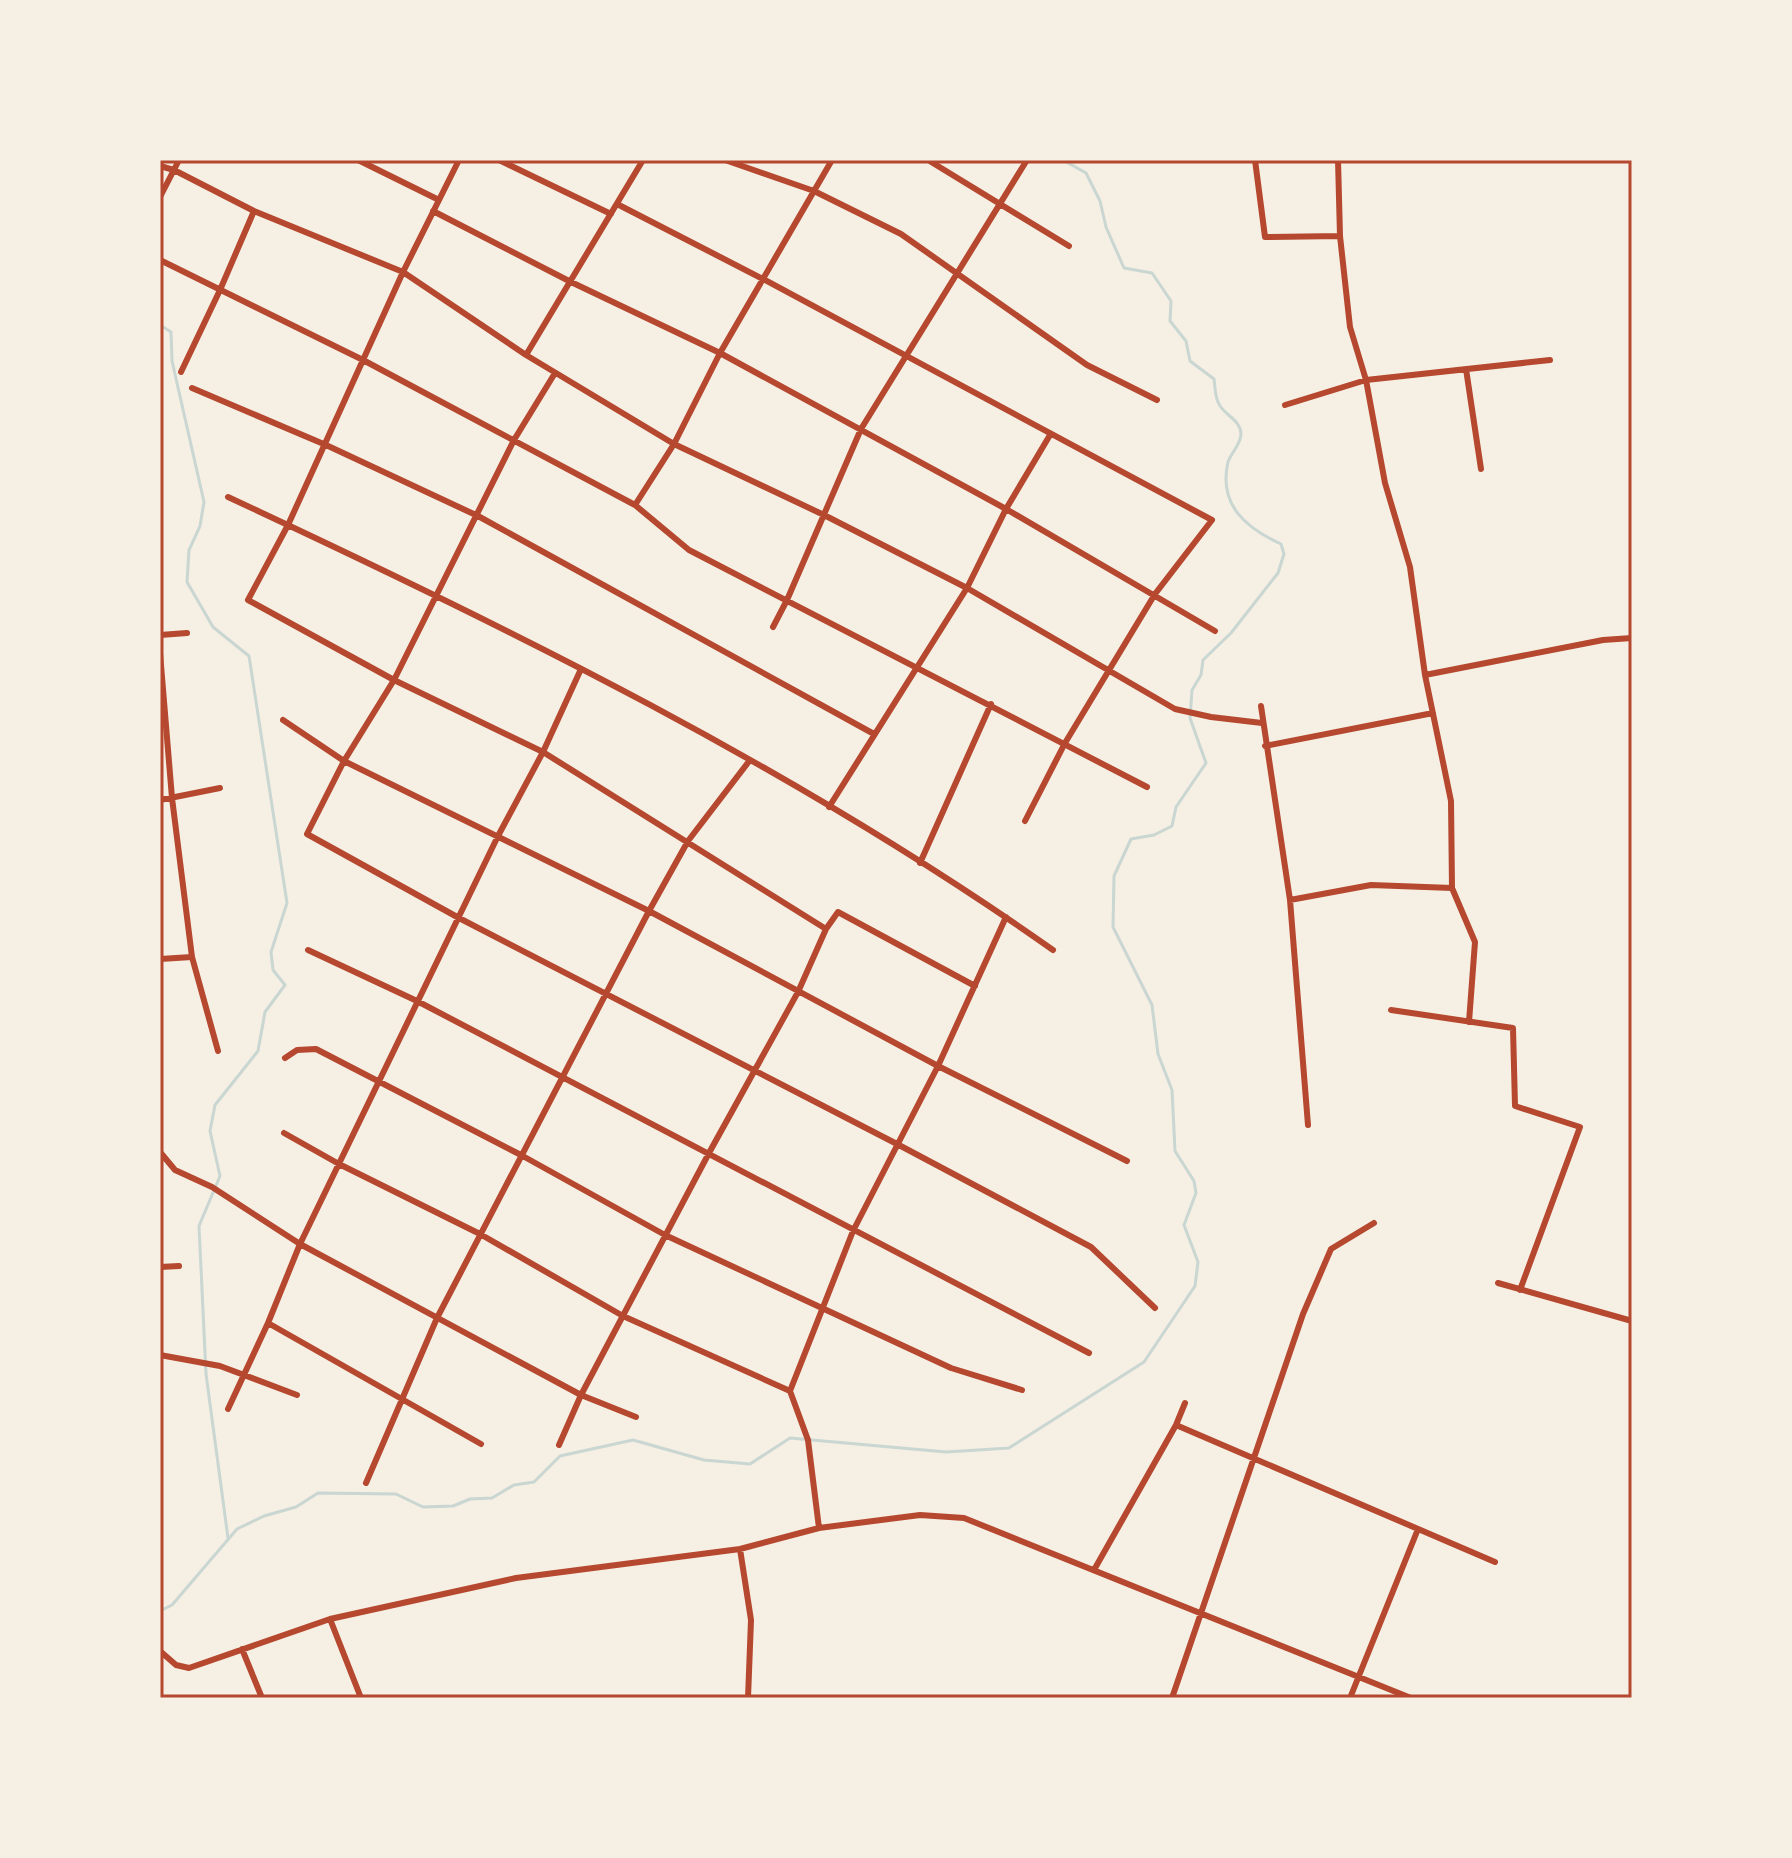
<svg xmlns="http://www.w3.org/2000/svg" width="1792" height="1858" font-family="Helvetica,sans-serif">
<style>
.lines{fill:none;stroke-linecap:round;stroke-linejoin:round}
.stream{stroke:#c9d6d2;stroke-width:3}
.minor{stroke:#b5482f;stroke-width:6}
.neatline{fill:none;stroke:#b5482f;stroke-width:3}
</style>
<rect width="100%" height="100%" fill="#f6efe4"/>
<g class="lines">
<path class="stream" d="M160 325 171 332 172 361 204 502 200 526 189 550 187 582 213 627 249 656 287 903 271 952 273 970 285 985 265 1012 258 1051 215 1105 210 1131 220 1176 199 1226 206 1374 228 1538
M160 1611 172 1605 237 1529 264 1516 296 1507 318 1493 396 1494 423 1507 453 1506 470 1499 492 1498 514 1485 534 1482 560 1456 633 1440 704 1460 750 1464 790 1438 946 1452 1009 1448 1144 1362 1195 1286 1198 1262 1184 1225 1196 1193 1194 1181 1175 1151 1172 1090 1158 1054 1152 1005 1113 927 1114 876 1131 839 1154 835 1172 826 1176 807 1206 763 1190 718 1192 690 1201 675 1203 660 1231 633 1278 573 1284 554 1281 544C1246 528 1218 505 1228 462 1231 453 1241 444 1241 434 1241 420 1224 415 1219 404 1215 398 1215 386 1214 379L1190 361 1186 341 1170 321 1171 301 1152 273 1124 268 1106 227 1100 201 1086 173 1063 160"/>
<path class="minor" d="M358 160 439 200
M459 160 403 272 288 525 248 600 394 680 543 752 826 929
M499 160 611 214
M725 160 814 191 901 234 1087 365 1157 400
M928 160 1069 246
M1255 160 1265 237 1340 236 1350 327 1366 380 1385 483 1410 567 1425 675 1451 801 1452 888 1475 942 1469 1022
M1338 160 1340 236
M160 166 174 170 254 211 403 272 526 355 674 444 824 515 967 588 1175 709 1211 717 1262 723
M160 197 179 160
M617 204 763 279 1212 520 1155 594 1065 743 1025 821
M433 211 571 282 720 353 1006 509 1215 631
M160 260 363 360 635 505 689 550 1147 787
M526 355 643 160
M1466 369 1481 469
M181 372 220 290 254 211
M555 373 514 440 394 680 344 761 307 834 459 918 897 1144 1091 1247 1155 1308
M192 388 326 445 478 516 874 734
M1285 405 1366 380 1550 360
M228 497C512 629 796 769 1053 950
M635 505 674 444 720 353 832 160
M773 627 787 600 861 429 1027 160
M160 635 187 633
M160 653 172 798 192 957 218 1051
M1425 675 1603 640 1632 638
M1261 706 1290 900 1308 1125
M283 720 344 761 649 911 938 1066 1127 1161
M1265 746 1433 713
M160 800 220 788
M829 807 967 588 1006 509 1050 435
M920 863 991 704
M1290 900 1371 885 1452 888
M308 950 417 1001 1089 1353
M160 959 192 957
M1391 1010 1513 1028 1515 1106 1580 1127 1520 1290
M285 1058 297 1050 316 1049 521 1155 665 1235 951 1368 1022 1390
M284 1133 339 1164 480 1234 623 1316 790 1391
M160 1152 175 1170 212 1187 300 1244 581 1395 636 1417
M160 1267 179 1266
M1498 1283 1632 1321
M268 1323 481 1444
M160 1355 220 1366 297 1395
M228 1409 268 1323 300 1244 498 836 543 752 581 669
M1176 1425 1495 1562
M559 1445 581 1395 709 1153 798 992 826 929 838 912 975 986
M366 1483 437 1318 649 911 688 841 750 760
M819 1528 808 1440 790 1391 853 1231 938 1066 1006 917
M740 1549 751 1620 748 1698
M1094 1570 1176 1425 1185 1403
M330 1619 361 1698
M242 1649 262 1698
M160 1651 176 1665 189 1668 330 1619 516 1578 740 1549 819 1528 920 1515 964 1518 1411 1698
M1172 1698 1303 1314 1331 1249 1374 1223
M1350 1698 1418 1529"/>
</g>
<rect width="1792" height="1858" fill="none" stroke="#f6efe4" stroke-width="324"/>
<rect x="162" y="162" width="1468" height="1534" class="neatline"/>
</svg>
